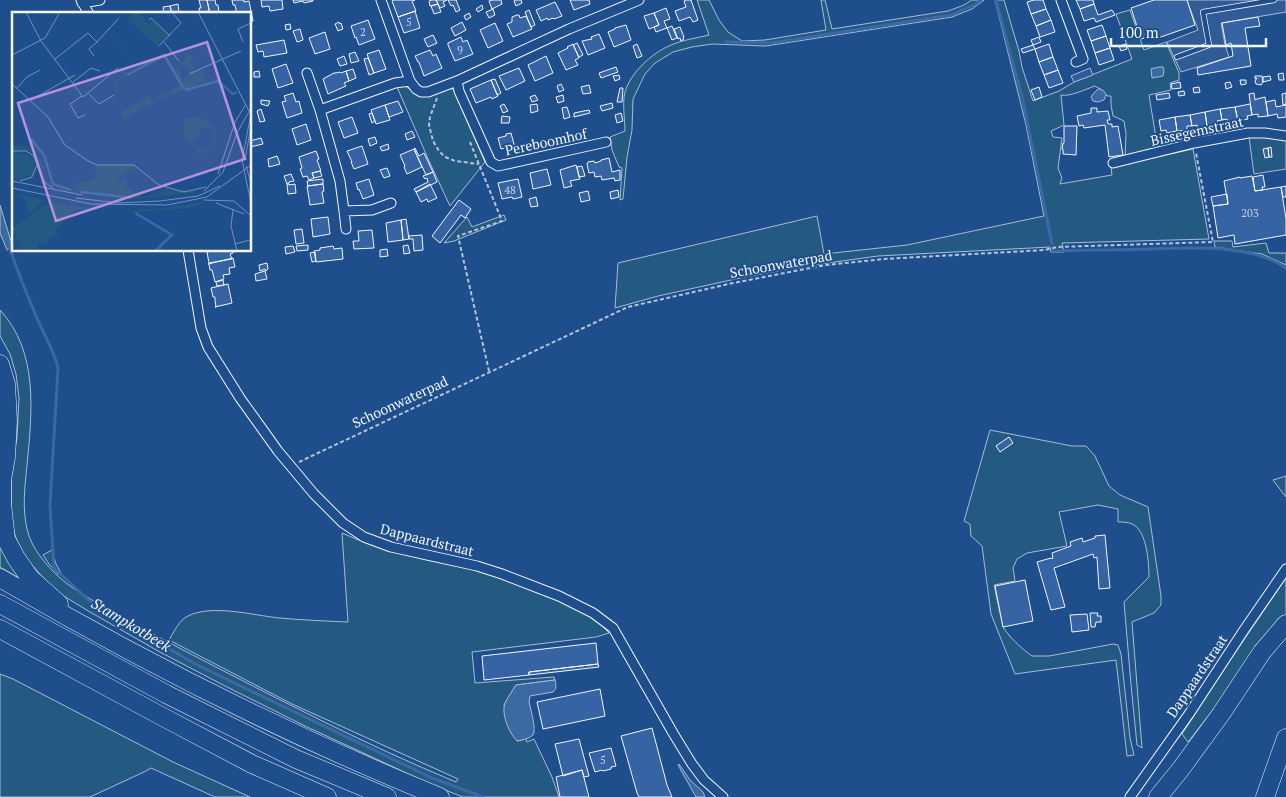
<svg xmlns="http://www.w3.org/2000/svg" width="1286" height="797" font-family="'PT Serif',serif">
<style>
.green{fill:#245a82;stroke:#a8bbd7}
.parking{fill:#305b95;stroke:#a8bbd7}
.water{fill:#3b69a3;stroke:#a8bbd7}
.lines{fill:none;stroke-linecap:round;stroke-linejoin:round}
.stream{stroke:#3b69a3;stroke-width:3}
.building{fill:#3563a3;stroke:#f2f6ff}
.lane-casing{stroke:#f2f6ff;stroke-width:6}
.street-casing{stroke:#f2f6ff;stroke-width:11}
.highway-casing{stroke:#f2f6ff;stroke-width:19}
.path{stroke:#b3c4dc;stroke-width:2;stroke-dasharray:4 2.5;stroke-linecap:butt}
.lane{stroke:#1f4e8c;stroke-width:4.5}
.street{stroke:#1f4e8c;stroke-width:9}
.highway{stroke:#1f4e8c;stroke-width:18}
.labels{text-anchor:middle;stroke-width:4;stroke-linejoin:round;paint-order:stroke}
.number-label{font-size:11px;fill:#c3d1e8}
.street-label{font-size:14px;fill:#f2f6ff;stroke:#1f4e8c}
.water-label{font-size:15px;font-style:italic;fill:#f2f6ff;stroke:#1f4e8c}
.inset-river{fill:none;stroke:#3b69a3;stroke-width:2.5}
.inset-road{fill:none;stroke:#7391ba;stroke-width:1}
.view{fill:#b691df;fill-opacity:0.15;stroke:#b691df;stroke-width:2.5}
.inset-edge{fill:none;stroke:#f2f6ff;stroke-width:2.5}
</style>
<rect width="100%" height="100%" fill="#1f4e8c"/>
<path class="green" d="M697 0H709L719 20 728 32 742 41 765 40 826 30 821 0H825L832 29 948 11 964 5 972 0H984L972 9 952 17 766 46 712 44 692 47 673 52 655 63 645 74 633 99 632 130 627 157 623 199 620 200 622 168 619 167 612 150 610 137 625 131C625 120 622 103 625 92 631 72 652 53 671 45 682 40 697 38 709 35Z
M995 0H1004L1019 51 1022 67 1033 101 1059 91 1074 82 1132 59 1116 14 1130 10 1144 50 1166 42 1179 73V80L1170 83 1171 90 1149 95 1158 150 1125 158 1126 134 1124 121 1113 116 1111 105V96H1107C1104 90 1100 89 1095 86 1086 89 1070 97 1061 95L1064 125 1051 131 1053 137 1062 138 1058 168 1062 178 1060 184 1112 175 1111 167 1193 149 1209 239 1062 243 1064 252H1051L1050 247 878 256 806 266 740 278 658 296 615 308 618 263 817 216 824 254 907 245 1044 216 1026 125Z
M405 86C426 100 427 97 449 88L453 89 485 162 450 206 429 161 397 87Z
M1249 137H1269L1286 140V169L1254 174Z
M504 215 506 220 454 241 444 243 467 217 472 227Z
M1214 241H1232L1233 247 1266 243 1269 253H1286V265L1262 254 1215 247Z
M0 310C39 352 32 413 27 465 25 486 22 507 27 529 31 548 46 565 60 578 75 591 94 601 111 611 136 625 162 639 187 652 276 698 364 744 456 782L458 779 292 704 169 640C174 632 179 620 188 616 212 604 252 615 279 618 302 620 325 621 348 622L342 533 356 539 393 552 426 560 480 571 506 578 570 605 595 619 609 633 596 637 472 652 475 683 554 677 555 680 516 685 504 705 517 741 526 739 527 742 534 739 552 777 559 797H463L430 784 305 726 225 686 158 651 90 612 62 595 47 582 23 555 16 538 11 521V476L17 437 19 398 16 374 10 354 0 336Z
M990 430 1072 446H1086L1095 456 1109 486 1120 495 1148 507 1161 596V605L1154 613 1132 622 1142 748 1137 745 1131 685 1124 602 1149 577C1149 563 1147 533 1134 525 1129 522 1123 522 1118 522V509L1098 505 1059 512 1067 546 1027 553 1017 559 1013 568 1015 581 994 585 1003 627C1010 638 1021 648 1032 656H1049L1113 644 1118 645 1121 654 1130 738 1134 755 1127 756 1116 660 1015 674 991 614 982 546 971 536 970 524 964 521Z
M1286 476V497L1273 480Z
M0 527 27 583 0 567Z
M52 550 56 564 61 573 59 575 49 564 43 555Z
M1286 578V618L1275 630 1188 742 1182 734 1235 653Z
M0 674 13 679 173 762 250 797H215L151 768 146 771 90 797H0Z"/>
<path class="parking" d="M1187 0H1286V12L1221 23 1225 45 1229 57 1181 72 1167 42 1198 30Z
M1090 68 1093 75 1074 82 1071 76Z"/>
<path class="water" d="M1159 67H1163L1164 71 1163 76 1152 78 1151 69Z
M1098 89C1102 89 1105 91 1106 95L1104 100 1098 102 1093 101 1091 97 1093 94Z
M0 205 13 248 7 250 0 233Z
M555 680C556 685 557 689 553 692L530 696 529 701C530 708 537 730 533 735 529 739 522 740 517 741 509 733 501 714 505 703 508 697 512 691 516 685Z
M679 764 690 780 703 792 705 797H696L678 765Z"/>
<g class="lines">
<path class="stream" d="M996 0 1023 101 1052 244
M726 42 771 43 951 15 976 4 981 0
M9 246C17 270 27 295 37 318 44 335 54 350 58 368L50 505 54 568 94 605 197 665 432 778 483 797
M1053 251C1085 250 1117 250 1148 249 1191 248 1249 243 1286 268"/>
</g>
<path class="building" d="M199 0H207L210 14H200L199 8H201Z
M207 0H215L216 5H218L219 12H216L217 14H210Z
M232 0H244V2L249 1 253 21 250 22V14H237L235 5H233Z
M261 0H282L283 9 270 11 269 6 262 7Z
M293 0H313V1L304 3 303 1 294 3Z
M394 0H415L412 1 416 11 398 17 392 1Z
M432 0H436L438 4 430 6 429 1Z
M436 0H447L443 2 445 6 440 8Z
M448 0H456L460 10 456 12 453 5 451 6Z
M492 0H501L502 4 492 9 489 1Z
M516 0H521L522 3 516 6 514 1Z
M570 0H589L590 4 574 10Z
M686 0H691L698 20 693 22 690 17 679 21 675 11 686 7 684 1Z
M1034 0H1043L1046 9 1031 14 1027 2Z
M1076 0H1093L1094 4 1080 9Z
M1154 0H1187L1195 25 1158 38 1156 34 1141 39 1131 8Z
M555 2 562 16 554 19 553 18 548 20 547 18 541 21 536 10Z
M178 4 179 12H181V14H172L170 6Z
M438 4 441 12 434 14 431 6Z
M1094 4 1098 15 1112 10 1115 15 1096 22 1094 18 1084 21 1080 9Z
M482 5 483 9 478 12 476 9Z
M170 6 172 14H164L163 7Z
M666 8 670 19 664 21 667 28 656 32 654 27 659 25 654 13Z
M493 9 495 15 489 18 486 12Z
M1046 9 1051 20 1036 26 1031 14Z
M529 10 535 25 531 27 525 12Z
M415 11 420 28 404 33 398 17Z
M469 13 471 17 466 20 464 16Z
M654 13 659 25 649 29 644 16Z
M517 15H519L520 18 526 16 532 29 513 37 507 24 512 22V17Z
M1258 17 1260 26 1245 28 1251 66 1198 75 1197 68 1233 56 1231 43 1226 45 1222 23Z
M368 20 375 39 359 45 356 37 355 38 351 26Z
M1051 20 1055 32 1040 37 1036 26Z
M339 22 340 24 341 23 343 29 338 31 335 24Z
M462 22 466 30 455 36 451 28Z
M495 23 503 41 488 48 480 30Z
M290 24 291 29 286 30 285 25Z
M626 25 631 40 614 47 608 32 615 29V28Z
M1102 25 1106 36 1091 41 1087 30Z
M672 26 677 38 672 40 667 28Z
M680 27 684 37H683L684 39 681 41 680 38 678 39 674 29Z
M300 29 303 40 297 42 293 31Z
M325 32 330 49 315 54 309 38Z
M599 34 605 48 588 55 582 41 592 39 591 37Z
M433 35 437 43 428 47 424 39Z
M1106 36 1110 48 1095 53 1091 41Z
M461 37 463 42 467 40 473 54 455 61 448 45V43Z
M1039 37 1041 42 1033 45 1031 40Z
M284 40 287 53 264 57 263 51 258 52 256 45Z
M577 43 583 55 579 57 573 45Z
M573 44 579 58 575 60 578 65 566 70 558 53 568 48 567 47Z
M637 44 642 56 637 58 633 46Z
M1049 44 1053 57 1039 62 1035 49Z
M1126 44 1127 49 1121 51 1119 46Z
M1033 45 1035 49 1023 53 1021 49Z
M1110 48 1114 60 1099 65 1095 53Z
M379 50 386 69 374 73 367 54Z
M430 50 433 56 436 54 442 68 424 76 419 62H418L415 56Z
M355 52 359 61 351 63 349 54Z
M344 56 347 64 340 66 337 59Z
M546 56 553 73 535 81 528 65Z
M1053 57 1058 70 1044 75 1039 62Z
M368 58 374 73 369 75 364 59Z
M286 64 293 83 278 88 272 69Z
M616 67 618 72 601 78 599 73Z
M519 68 525 81 506 90 499 76Z
M353 69 356 78 349 81 346 71Z
M1058 70 1063 83 1049 88 1044 75Z
M259 71 260 77H254V72Z
M346 71 349 81 344 83 346 86 328 94 323 79 334 73H336L340 72 341 73Z
M1283 73 1284 80H1279L1278 74Z
M619 75 620 79 615 81 613 76Z
M1255 76H1262L1263 82 1261 85 1256 84 1255 81 1257 78 1255 79Z
M1270 76 1271 80 1263 82V77Z
M495 79 501 93 497 95 491 80Z
M491 80 498 96 492 99 491 97 476 103 470 89Z
M1240 80H1246V84L1241 85Z
M1180 82 1181 88 1172 89 1171 84Z
M1230 82 1232 87 1226 89 1225 83Z
M561 84 564 90 559 92 557 86Z
M589 85 591 93 583 94 581 87Z
M1039 87 1042 97 1035 100 1031 90Z
M1199 87 1200 92 1194 93 1193 88Z
M620 88H623L622 102H617Z
M1184 91 1185 95 1179 96 1178 92Z
M293 93 296 102 299 101 302 113 287 118 282 102 286 101 284 96Z
M1169 93 1170 98 1157 100 1156 95Z
M1254 93 1255 100 1257 99 1265 97 1268 116 1258 117V114L1252 115 1249 94Z
M1286 93V104L1283 105 1282 94Z
M535 95 538 100 532 102 530 97Z
M563 95 564 101 558 103 556 97Z
M261 100 270 101 268 106 261 104Z
M1275 100 1276 107 1286 105V117L1278 118 1277 114 1268 116 1266 102Z
M398 101 403 112 389 117 385 105Z
M612 103 613 108 602 111 600 106Z
M504 104 508 111 503 113 500 106Z
M537 104 538 111 531 113 530 105Z
M1250 104 1252 115 1247 116 1248 119 1238 121 1235 107Z
M385 105 390 120 376 124 371 110Z
M567 107 570 117 564 119 562 108Z
M1235 107 1238 121 1228 123 1227 119 1222 120 1220 109Z
M1091 108H1097V112L1108 111 1110 120H1107L1108 124H1112V127L1118 126 1123 155 1109 157 1105 125 1084 128 1083 125 1079 126 1077 116 1091 113Z
M261 109 265 121 260 122 257 111Z
M1220 109 1222 120 1217 121V124L1207 126 1205 112Z
M589 110 590 113 574 117V113Z
M1205 112 1207 126 1197 128V125L1192 126 1190 115Z
M372 113 375 121 372 123 369 114Z
M621 113 623 121 617 123 615 115Z
M1190 115 1192 126H1187V130L1177 131 1175 117Z
M502 116 510 117 509 123H501Z
M352 117 358 133 344 138 338 122Z
M1175 117 1177 131 1167 133 1166 130 1161 131 1159 120Z
M306 124 311 140 297 145 292 129Z
M1064 126H1077L1076 155 1063 154V149H1062L1063 143H1064Z
M412 131 415 137 407 140 405 134Z
M511 133 515 148 510 149 509 147 501 149 498 138 506 136V134Z
M375 137 377 143 370 146 368 139Z
M261 138 263 144 250 147V141Z
M388 144 389 149 382 151 380 147Z
M362 146 368 164 354 169 351 162H352L347 151Z
M1271 147 1272 157H1269L1268 148Z
M415 148 419 156 424 153 433 172 426 175 414 149Z
M1268 148 1269 157 1265 158 1263 149Z
M414 149 422 167 407 174 404 167 405 166 400 155Z
M316 151 319 159 317 160 321 171 312 173 314 178 309 180 307 176 303 177 300 169 302 168 299 157Z
M277 156 280 164 269 167 268 159Z
M609 158 612 172 620 170V180L615 181 614 178 602 180 601 176 595 177 594 172 589 173 587 164 588 162 594 161 595 163 601 161V160Z
M576 165 580 179 570 181 572 186 564 188 560 170Z
M582 166 585 176 579 177 577 167Z
M387 168 390 176 384 178 380 170Z
M547 169 551 185 533 189 530 173Z
M320 171 322 176 314 178 312 173Z
M433 172 437 182 416 192 414 189 428 182 427 178 425 179 423 176Z
M291 174 294 181 289 182V183L287 184 284 176Z
M1263 175 1265 187H1262L1263 190 1255 191 1253 177Z
M1252 176 1255 191 1281 187 1286 219V235L1235 244 1234 235 1218 238 1213 206 1228 204 1224 181 1240 177V178Z
M323 179V184L308 186 307 181Z
M369 179 374 195 363 199 359 189 358 190 356 183Z
M518 179 522 197 513 199 512 197 502 199 498 183Z
M287 184H289V185L295 184 296 193 288 194Z
M323 184 324 191 322 192 324 203 310 205 307 186Z
M430 184 437 198 428 202 427 199 421 202 416 192Z
M1286 186V197H1283L1281 187Z
M618 190 619 197 611 199 610 192Z
M588 191 590 200 581 202 579 193Z
M1227 194 1228 204 1213 206 1211 197Z
M536 197 538 206 531 207 529 199Z
M459 200 471 209 465 218 461 215 440 243 432 236Z
M328 217 330 234 313 237 311 219Z
M406 219 409 239 403 240 401 220Z
M401 220 403 240 388 242 386 223Z
M302 229 304 243 296 244 294 230Z
M372 230 374 248 354 249 353 241H359L358 231Z
M422 235 423 250 414 251 413 239H409V236Z
M308 245V250L297 251 296 246Z
M408 245 410 253 404 254 403 246Z
M293 246 295 252 286 254 285 247Z
M333 246 334 249 342 248 343 259 316 262 314 251 320 250V248Z
M387 249 388 256 380 257V250Z
M212 250H233V253L230 254 232 259 209 263 207 252 212 251Z
M315 252 316 261 312 262 310 253Z
M233 258 235 267 229 268 230 274 223 275 224 279 215 282 212 270H210L209 264H208Z
M267 263 268 269 266 271 265 269 260 271 259 265Z
M265 271 267 279 256 281 255 274Z
M223 280 224 285 217 286 216 282Z
M228 284 232 303 215 307H216L215 300V297H213L211 288Z
M1009 437 1013 443 1000 452 996 446Z
M1105 535 1110 588 1099 589 1097 557 1094 558 1093 554 1054 568 1065 607 1051 610 1037 562 1051 558 1052 559 1053 558 1052 553 1071 546 1070 542 1082 538 1083 542 1095 538V536Z
M1025 580 1033 621 1003 627 995 586Z
M1090 613H1098L1097 616H1101V622H1096L1095 627H1091Z
M1087 614 1089 630 1072 632 1070 615Z
M596 643 598 664 529 672V675L484 680 482 656Z
M598 664 599 667 529 675V672Z
M600 689 605 716 543 729 537 702Z
M652 728 667 785 672 797H639L637 793 621 736Z
M579 739 589 776 584 777 582 770 563 776 555 744Z
M611 748 616 766 611 767V769L603 771 602 770 595 772 589 753Z
M582 770 589 797H560L556 777Z"/>
<g class="lines">
<defs>
<path id="lane" d="M1177 57 1209 45 1203 12 1274 0"/>
<path id="street" d="M81 0 89 14
M381 0 410 81 416 89 421 92H428L457 81 569 29 639 0
M1061 0 1083 59 1076 62
M82 3 100 0
M307 73 320 110
M457 81 459 91 491 162 498 166 606 142
M1113 163 1194 143 1248 133H1265L1286 136
M391 203 372 210 344 211 340 181 320 110 395 83 410 81
M344 211 346 229
M188 250 201 328 208 347 240 398 278 451 314 494 343 523 364 537 391 547 477 566 502 574 559 596 593 613 613 628 673 733 692 764 704 780 723 797
M1130 797 1189 714 1244 630 1286 569"/>
<path id="highway" d="M0 364 6 384 8 421 6 457 2 480V504L6 539 16 558 30 578 59 604
M0 578C141 661 288 735 440 797
M0 604 166 694 296 759 387 797
M0 629 163 717 252 764 327 797
M1158 797 1180 770 1221 714 1262 652 1286 624
M1265 797 1286 738"/>
</defs>
<use href="#lane" class="lane-casing"/>
<use href="#street" class="street-casing"/>
<use href="#highway" class="highway-casing"/>
<path class="path" d="M437 98 430 117 429 125 433 141 439 151 445 157 455 161 479 164
M470 142 502 221 458 236 489 371
M299 462 628 307 733 283 826 265 884 259 1045 250 1057 247 1213 242 1196 153"/>
<use href="#lane" class="lane"/>
<use href="#street" class="street"/>
<use href="#highway" class="highway"/>
</g>
<g class="labels">
<g class="number-label">
<text x="409" y="26">5</text>
<text x="363" y="36">2</text>
<text x="460" y="54">9</text>
<text x="510" y="194">48</text>
<text x="1250" y="217">203</text>
<text x="603" y="764">5</text>
</g>
<g class="street-label">
<text transform="translate(1197 131) rotate(-12)" y="5">Bissegemstraat</text>
<text transform="translate(546 142) rotate(-12)" y="5">Pereboomhof</text>
<text transform="translate(781 264) rotate(-10)" y="5">Schoonwaterpad</text>
<text transform="translate(400 402) rotate(-25)" y="5">Schoonwaterpad</text>
<text transform="translate(427 540) rotate(14)" y="5">Dappaardstraat</text>
<text transform="translate(1197 676) rotate(-56)" y="5">Dappaardstraat</text>
</g>
<g class="water-label">
<text transform="translate(131 625) rotate(31)" y="5">Stampkotbeek</text>
</g>
</g>
<g transform="translate(12 12)">
<rect width="239" height="239" fill="#1f4e8c"/>
<path d="M123 0H130L128 3 137 12 141 9 156 23 145 34 115 7ZM111 6 96 21 117 39 129 56 152 41 163 57 175 46 172 39 183 46 179 51 183 58 179 61 172 52 167 55 170 68 188 56 195 69 147 87 111 107 109 101 136 84 139 89 169 73 151 43 147 49 107 67 104 76 107 91 102 73 107 66 112 63 106 55 117 62 129 56 117 40 95 22ZM187 105 199 112 205 124 202 129 209 147 200 126 202 121 199 115 186 116 189 121 180 130 189 139 201 133 208 149 201 135 187 142 172 122V107ZM12 133 23 139 29 148 35 168 48 175 61 178 66 171 86 166 82 154 119 153 126 155 107 165 108 169 120 165 114 168V173L129 185 142 183 141 181 147 179V174L148 179 144 183 153 176 186 180 126 187 48 177 36 172 21 140 0 138V134ZM0 141 17 142 24 150 21 162 7 168 0 166ZM7 183V182L32 188 16 203 15 191ZM198 189 176 196 124 200 162 222 150 233 153 239H142L158 222 121 199 65 197 43 218 46 222 35 228 37 233 29 230 25 232 26 236 18 239H7L9 232 0 217 36 191 106 199 152 196Z" fill="#245a82"/>
<path class="inset-river" d="M115 63 152 43 172 77M173 78 206 69 221 82 225 80M19 127 32 143 41 172 59 178M68 180 120 186M123 201 160 223 143 239"/>
<path class="inset-road" d="M14 0 29 29 71 85 106 56M39 0H74M186 0 237 99M137 8 139 6 158 24M85 30 107 6M152 30 167 49M231 30 226 17 239 11M147 34 169 11 160 0M0 43 33 26 47 2M43 47 76 21 85 30 77 37 82 44M177 62 229 39M60 71 79 56 88 59M0 72 36 105 53 133 76 149 85 153H122L147 173 172 180 194 175M5 76 15 65 28 58M77 82 87 92 102 83M70 84 58 92 66 106 73 103M19 88 63 63M239 102 230 148 239 191M0 139H14L22 144 32 170 41 176M233 148 239 114M234 154 239 171M206 162 223 110 234 92M0 169 70 183M8 169 20 165 25 153M0 176 79 192 155 193 195 185 239 153M192 179 211 160 225 121 239 96M64 186 106 191 148 189 186 184 208 174M192 188 222 189 239 204M204 191 232 202M221 198 219 214 225 239M223 232 238 228"/>
<path class="view" d="M195 30 233 147 44 209 6 91Z"/>
<rect width="239" height="239" class="inset-edge"/>
</g>
<path d="M1111 38v8h155v-8" fill="none" stroke="#f2f6ff" stroke-width="2.5"/>
<text x="1118" y="38" font-size="15" fill="#f2f6ff" stroke="#1f4e8c" stroke-width="4" paint-order="stroke">100 m</text>
</svg>
